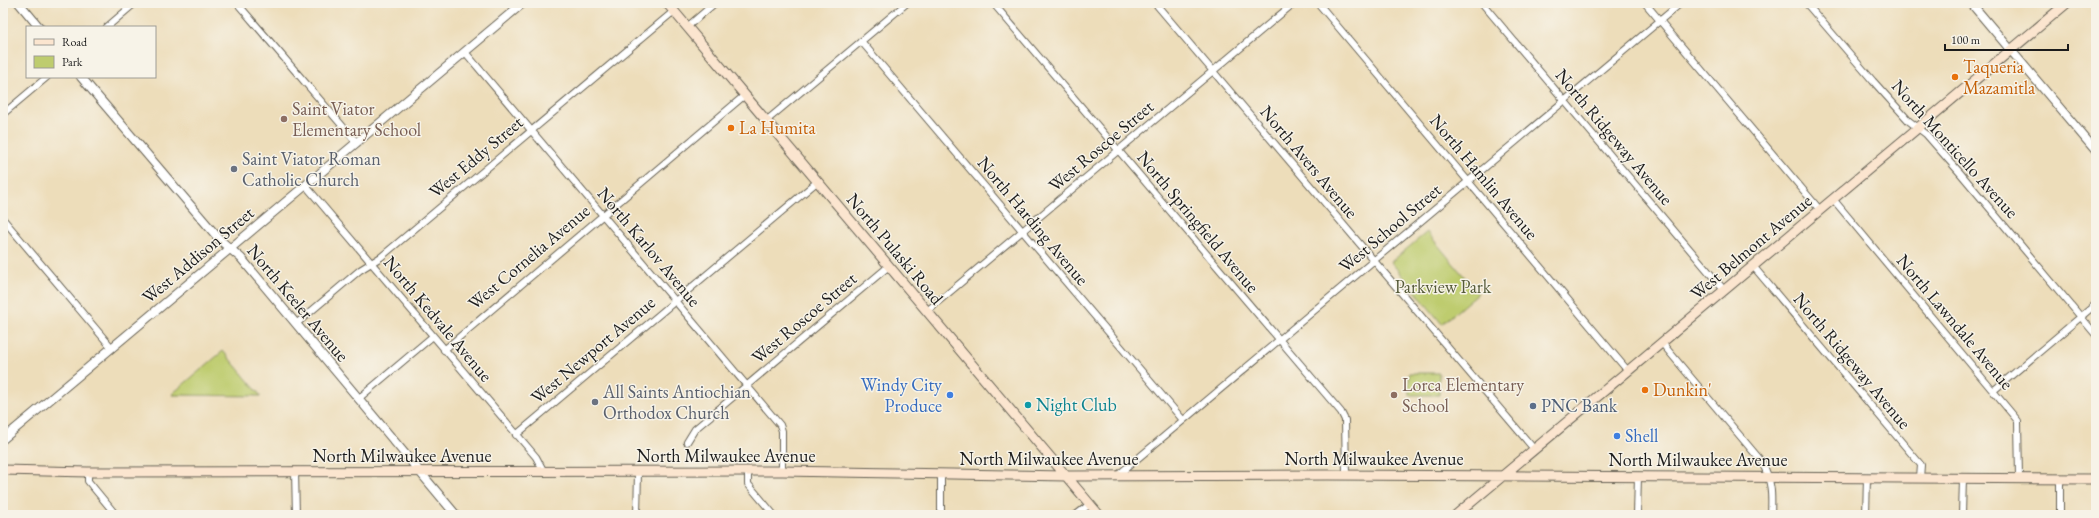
<svg xmlns="http://www.w3.org/2000/svg" width="2099" height="518" font-family="'EB Garamond',serif">
<style>
.green{fill:#becc6e;stroke:#6d7445}
.lines{fill:none;stroke-linecap:round;stroke-linejoin:round}
.minor-casing{stroke:#656053;stroke-width:8}
.tertiary-casing{stroke:#656053;stroke-width:10}
.secondary-casing{stroke:#656053;stroke-width:11}
.minor{stroke:#fff;stroke-width:6}
.tertiary{stroke:#fff;stroke-width:8}
.secondary{stroke:#fbe5cf;stroke-width:9}
.food-dot{fill:#e8710a;stroke:#f7f3e8;stroke-width:1.5}
.education-dot{fill:#8d6e63;stroke:#f7f3e8;stroke-width:1.5}
.worship-dot{fill:#6b7280;stroke:#f7f3e8;stroke-width:1.5}
.shop-dot{fill:#3f7fe0;stroke:#f7f3e8;stroke-width:1.5}
.culture-dot{fill:#0f9aa8;stroke:#f7f3e8;stroke-width:1.5}
.service-dot{fill:#5c6f8a;stroke:#f7f3e8;stroke-width:1.5}
.labels{text-anchor:middle;stroke-width:3;stroke-linejoin:round;paint-order:stroke}
.food-label{font-size:18px;fill:#c56008;stroke:#f7f3e8;text-anchor:start}
.education-label{font-size:18px;fill:#785e54;stroke:#f7f3e8;text-anchor:start}
.street-label{font-size:18px;fill:#1c1c1c;stroke:#f7f3e8}
.worship-label{font-size:18px;fill:#5b616d;stroke:#f7f3e8;text-anchor:start}
.park-label{font-size:18px;fill:#555a39;stroke:#f7f3e8}
.shop-label{font-size:18px;fill:#366cbe;stroke:#f7f3e8;text-anchor:end}
.culture-label{font-size:18px;fill:#0d838f;stroke:#f7f3e8;text-anchor:start}
.service-label{font-size:18px;fill:#4e5e75;stroke:#f7f3e8;text-anchor:start}
</style>
<rect width="100%" height="100%" fill="#f7f3e8"/>
<filter id="ink" filterUnits="userSpaceOnUse"><feTurbulence type="fractalNoise" baseFrequency=".025" numOctaves="2"/><feDisplacementMap in="SourceGraphic" scale="8" xChannelSelector="R" yChannelSelector="G"/><feConvolveMatrix kernelMatrix="1 2 1 2 8 2 1 2 1" color-interpolation-filters="sRGB"/></filter>
<filter id="wash" filterUnits="userSpaceOnUse"><feTurbulence type="fractalNoise" baseFrequency=".012" numOctaves="4" result="noise"/><feDisplacementMap in="SourceGraphic" scale="16" xChannelSelector="R" yChannelSelector="G"/><feGaussianBlur stdDeviation="0.9" result="paint"/><feColorMatrix in="noise" values="0 0 0 0 0 0 0 0 0 0 0 0 0 0 0 0 0 1.4 0 .05"/><feComposite in="paint" operator="in"/></filter>
<g filter="url(#wash)">
<rect width="100%" height="100%" fill="#edddba"/>
<path class="green" d="M1427 232 1478 293 1442 324 1391 262Z
M223 351 261 396 173 395 172 394Z
M1409 373H1439V395H1409Z"/>
</g>
<g filter="url(#ink)">
<g class="lines">
<defs>
<path id="minor" d="M237 3 357 143
M993 3 1341 412 1345 420 1346 475
M1155 3 1534 449
M1318 3 1628 371
M1482 3 1724 290
M1645 3 1820 210
M1806 3 1873 81 1909 121 1926 134 1961 174 2096 335
M107 27 135 3
M687 27 715 3
M861 41 1183 420
M465 52 780 425 782 431V471
M3 114 47 77
M766 121 907 3
M306 186 536 457 544 472
M1833 199 2018 421 2019 478
M3 219 112 348
M1753 266 1921 465 1920 478
M927 311 1294 3
M296 324 360 270 381 257 674 11
M1661 342 1762 462C1772 482 1772 493 1771 515
M444 350 745 95
M1993 391 2096 304
M358 399 433 336
M516 435 818 181
M687 442 695 429 889 266
M295 471 296 515
M748 471V484L774 515
M88 472V481L116 515
M1118 475 1681 3
M2060 478V515
M637 515 638 472
M941 515V475
M1076 515 1090 504
M1637 515 1638 476
M1866 515 1867 477
M1962 515 1963 478"/>
<path id="tertiary" d="M19 3 39 27
M1971 3 2096 151
M81 77 220 240 241 258 456 515
M3 439 523 3"/>
<path id="secondary" d="M667 3 1099 515
M3 470 88 472 782 471 1066 476 1328 475 2096 479
M1456 515 2067 3"/>
</defs>
<use href="#minor" class="minor-casing"/>
<use href="#tertiary" class="tertiary-casing"/>
<use href="#secondary" class="secondary-casing"/>
<use href="#minor" class="minor"/>
<use href="#tertiary" class="tertiary"/>
<use href="#secondary" class="secondary"/>
</g>
</g>
<g class="food-dot">
<circle cx="1955" cy="77" r="4"/>
<circle cx="731" cy="128" r="4"/>
<circle cx="1645" cy="390" r="4"/>
</g>
<g class="education-dot">
<circle cx="284" cy="119" r="4"/>
<circle cx="1394" cy="395" r="4"/>
</g>
<g class="worship-dot">
<circle cx="234" cy="169" r="4"/>
<circle cx="595" cy="402" r="4"/>
</g>
<g class="shop-dot">
<circle cx="950" cy="395" r="4"/>
<circle cx="1617" cy="436" r="4"/>
</g>
<circle class="culture-dot" cx="1028" cy="405" r="4"/>
<circle class="service-dot" cx="1533" cy="406" r="4"/>
<g class="labels">
<g class="food-label">
<text x="1963" y="73">Taqueria<tspan x="1963" dy="21">Mazamitla</tspan></text>
<text x="739" y="134">La Humita</text>
<text x="1653" y="396">Dunkin'</text>
</g>
<g class="education-label">
<text x="292" y="115">Saint Viator<tspan x="292" dy="21">Elementary School</tspan></text>
<text x="1402" y="391">Lorca Elementary<tspan x="1402" dy="21">School</tspan></text>
</g>
<g class="street-label">
<text transform="translate(1614 137) rotate(50)" y="6">North Ridgeway Avenue</text>
<text transform="translate(1101 146) rotate(-40)" y="6">West Roscoe Street</text>
<text transform="translate(1955 149) rotate(48)" y="6">North Monticello Avenue</text>
<text transform="translate(476 157) rotate(-40)" y="6">West Eddy Street</text>
<text transform="translate(1309 162) rotate(50)" y="6">North Avers Avenue</text>
<text transform="translate(1484 177) rotate(50)" y="6">North Hamlin Avenue</text>
<text transform="translate(1033 221) rotate(50)" y="6">North Harding Avenue</text>
<text transform="translate(1198 222) rotate(50)" y="6">North Springfield Avenue</text>
<text transform="translate(1390 228) rotate(-40)" y="6">West School Street</text>
<text transform="translate(649 247) rotate(50)" y="6">North Karlov Avenue</text>
<text transform="translate(1751 247) rotate(-40)" y="6">West Belmont Avenue</text>
<text transform="translate(895 249) rotate(50)" y="6">North Pulaski Road</text>
<text transform="translate(198 255) rotate(-40)" y="6">West Addison Street</text>
<text transform="translate(529 257) rotate(-40)" y="6">West Cornelia Avenue</text>
<text transform="translate(298 303) rotate(50)" y="6">North Keeler Avenue</text>
<text transform="translate(804 318) rotate(-40)" y="6">West Roscoe Street</text>
<text transform="translate(438 319) rotate(50)" y="6">North Kedvale Avenue</text>
<text transform="translate(1955 322) rotate(50)" y="6">North Lawndale Avenue</text>
<text transform="translate(593 350) rotate(-40)" y="6">West Newport Avenue</text>
<text transform="translate(1852 361) rotate(50)" y="6">North Ridgeway Avenue</text>
<text x="402" y="462">North Milwaukee Avenue</text>
<text x="726" y="462">North Milwaukee Avenue</text>
<text x="1049" y="465">North Milwaukee Avenue</text>
<text x="1374" y="465">North Milwaukee Avenue</text>
<text x="1698" y="466">North Milwaukee Avenue</text>
</g>
<g class="worship-label">
<text x="242" y="165">Saint Viator Roman<tspan x="242" dy="21">Catholic Church</tspan></text>
<text x="603" y="398">All Saints Antiochian<tspan x="603" dy="21">Orthodox Church</tspan></text>
</g>
<g class="park-label">
<text x="1443" y="293">Parkview Park</text>
</g>
<g class="shop-label">
<text x="942" y="391">Windy City<tspan x="942" dy="21">Produce</tspan></text>
<text x="1625" y="442" text-anchor="start">Shell</text>
</g>
<g class="culture-label">
<text x="1036" y="411">Night Club</text>
</g>
<g class="service-label">
<text x="1541" y="412">PNC Bank</text>
</g>
</g>
<rect width="2099" height="518" fill="none" stroke="#f7f3e8" stroke-width="16"/>
<rect x="26" y="26" width="130" height="52" fill="#f7f3e8" stroke="#9f9d96"/>
<rect x="34" y="39" width="20" height="6" fill="#fbe5cf" stroke="#9f9d96"/>
<text x="62" y="46" font-size="12" fill="#1c1c1c">Road</text>
<rect x="34" y="56" width="20" height="12" fill="#becc6e" stroke="#9f9d96"/>
<text x="62" y="66" font-size="12" fill="#1c1c1c">Park</text>
<path d="M1945 44v6h123v-6" fill="none" stroke="#1c1c1c" stroke-width="2"/>
<text x="1951" y="44" font-size="12" fill="#1c1c1c" stroke="#f7f3e8" stroke-width="3" paint-order="stroke">100 m</text>
</svg>
